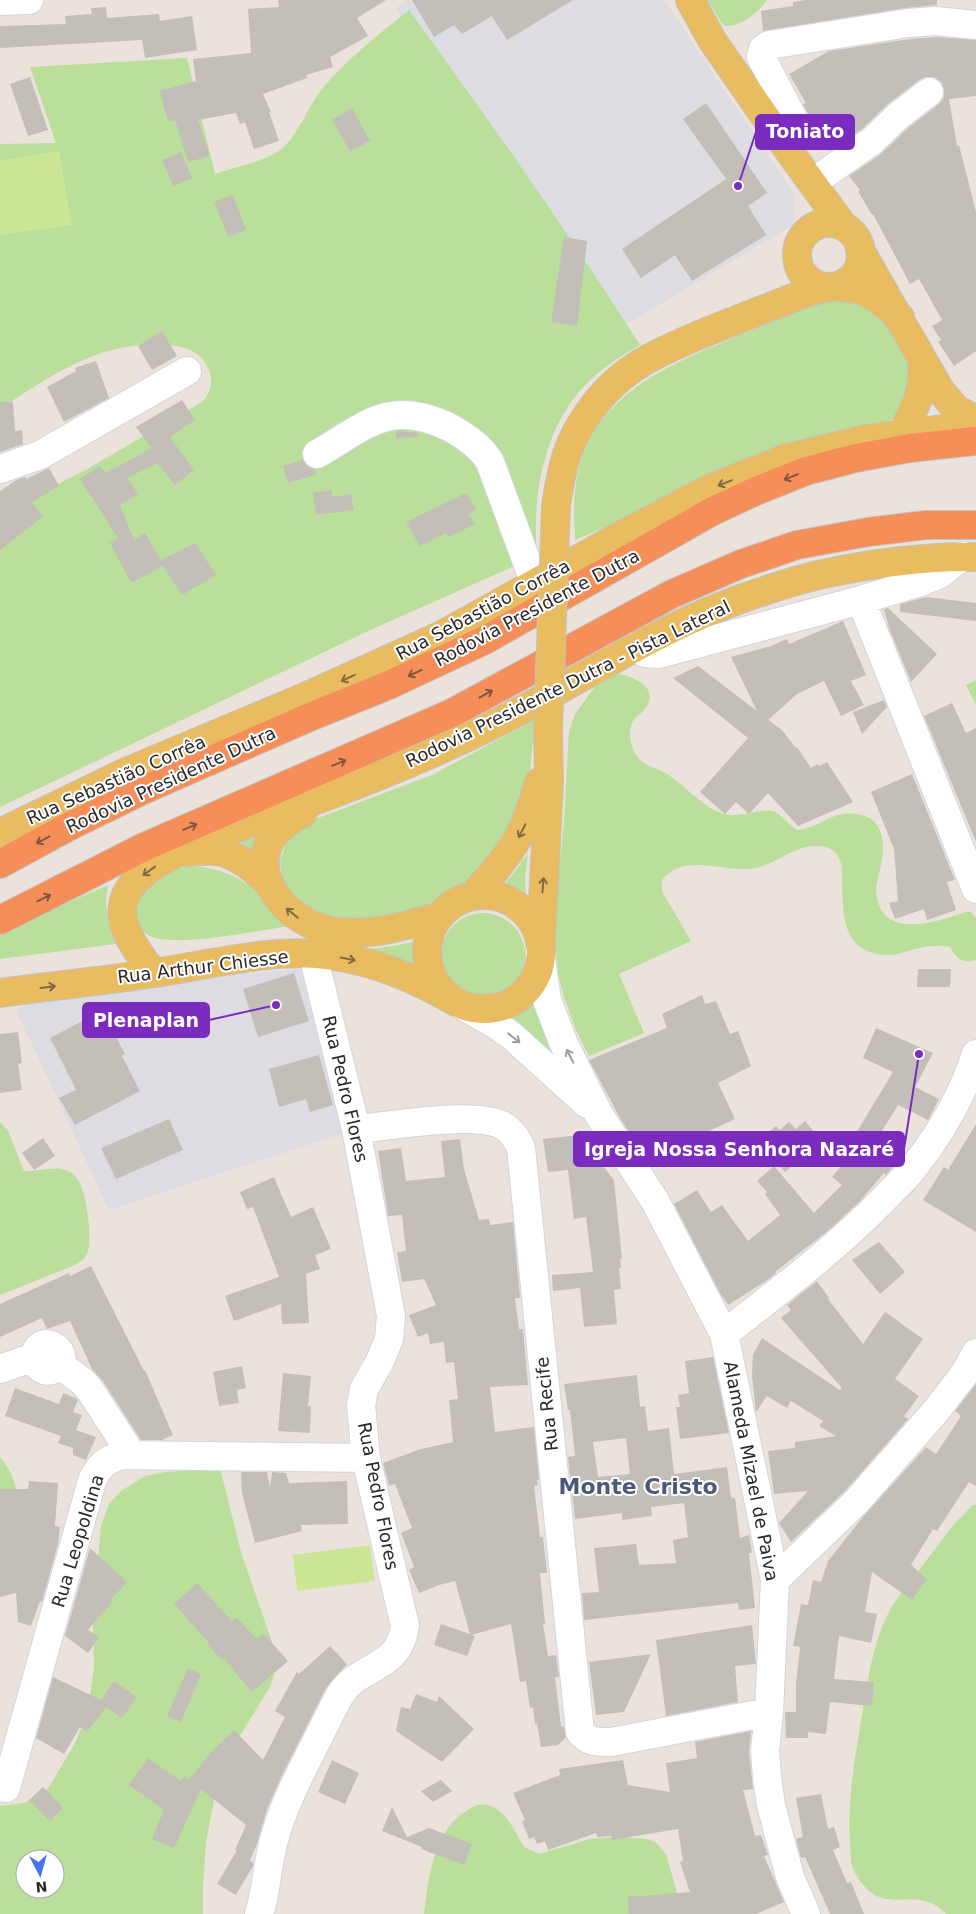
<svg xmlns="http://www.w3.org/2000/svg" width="976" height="1914" font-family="'DejaVu Sans',sans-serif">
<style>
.industrial{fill:#dddce3}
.green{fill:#b9df9a;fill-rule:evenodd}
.pitch{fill:#cce696}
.building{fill:#c3beb7;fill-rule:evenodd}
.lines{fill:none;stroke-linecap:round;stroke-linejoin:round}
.minor-casing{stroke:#d1d5e1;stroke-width:30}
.major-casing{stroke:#c3c3c3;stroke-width:30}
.highway-casing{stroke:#c3c3c3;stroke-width:30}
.minor{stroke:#fff;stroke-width:28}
.major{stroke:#eabc61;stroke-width:28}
.highway{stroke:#f68e5a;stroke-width:28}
.major-bridge-casing{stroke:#c3c3c3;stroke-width:30;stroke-linecap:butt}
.major-bridge{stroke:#eabc61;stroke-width:28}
.oneway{stroke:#85563f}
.oneway2{stroke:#806b42}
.oneway3{stroke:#9f9f9f}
.labels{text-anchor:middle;stroke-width:4;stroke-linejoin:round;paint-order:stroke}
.street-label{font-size:18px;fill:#292929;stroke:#fff}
.district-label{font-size:22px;font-weight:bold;fill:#4c5877;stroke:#fff}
.leader{fill:none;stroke:#7b2cbf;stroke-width:2}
.callout-dot{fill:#7b2cbf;stroke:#fff;stroke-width:2}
.callout{fill:#7b2cbf;stroke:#7b2cbf;stroke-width:2}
.callout-label{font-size:19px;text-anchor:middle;font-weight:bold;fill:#fff}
</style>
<rect width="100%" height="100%" fill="#ebe2db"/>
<path class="industrial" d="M408 0H664L794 194 793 225 571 357 414 39 396 8Z
M301 969 344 1133 109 1210 16 1010 64 988Z"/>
<path class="green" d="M707 0H767C759 12 738 30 723 25Z
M409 10C489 120 567 230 640 345 617 358 596 372 579 392 542 435 532 501 537 556L368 631 0 807V508L42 492 84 471 202 402C211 393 214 380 208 368 201 351 184 346 167 345 101 340 53 374 0 409V144L56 143 30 67 187 58 215 174C235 167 259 163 277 152 296 141 307 108 321 90 346 60 378 35 409 10Z
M839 300 855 302 883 317 907 358 912 377 901 413 886 423 697 489 575 540C574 521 573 502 576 483 589 395 670 364 743 334 774 322 805 302 839 300Z
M620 674C636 678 660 688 645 709 641 714 635 717 632 723 627 735 632 753 641 761 648 767 658 768 665 773 686 785 701 807 724 814 740 818 763 808 773 811 781 814 789 825 797 830 821 829 831 808 861 815 886 820 885 849 880 869 879 876 876 884 876 891 880 942 936 922 966 912H971L976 918V960C962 964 957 959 950 947 931 943 915 949 897 954 888 956 879 955 870 952 835 939 845 893 841 863 837 851 831 847 819 846 792 844 773 869 746 869 719 870 682 854 662 880V891L691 941 619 974 644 1033 589 1056 576 1030 564 997 558 974 554 920 564 822 569 731 575 714 596 685 606 677Z
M976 680V705L966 685Z
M535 720 530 772 514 825 473 880 457 893 437 903 377 921 319 920 283 889 280 860 285 846 292 834 310 821 432 775Z
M267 826 258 858 224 849Z
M528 853 525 879 526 904 514 897 499 890 513 874Z
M190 866C240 869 259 892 290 926 259 930 176 948 150 936 144 933 140 928 136 922V895L167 871Z
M108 885C103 909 108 924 123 943L0 959V932Z
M441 955a42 42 0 1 1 84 0a42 42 0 1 1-84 0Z
M421 940 418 959 420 974 357 950 394 946Z
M534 998 557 1058 501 1018 513 1015Z
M0 1122 8 1131 24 1171C40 1172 58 1163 73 1174 87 1184 92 1235 88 1251 86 1258 81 1261 75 1265L0 1295Z
M0 1457C34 1499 12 1537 0 1584Z
M220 1468 241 1552 275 1651V1671L270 1687 236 1742 214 1800 206 1842 203 1887V1914H0V1806L24 1803 42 1794 49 1787 74 1745 88 1713 94 1666 93 1619 101 1526 109 1504 121 1491 145 1476 165 1472ZM25 1859H55V1889H25Z
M973 1505H976V1914H946C921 1886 892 1911 869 1891 864 1886 854 1874 852 1866 850 1859 851 1851 850 1843 847 1801 855 1757 862 1715 866 1692 869 1668 876 1645 880 1630 886 1616 894 1603L954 1524Z
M477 1805C503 1801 513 1829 524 1847L539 1854 590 1839 617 1837 647 1839 655 1842 666 1854 683 1914H424C429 1874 434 1823 477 1805Z"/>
<path class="pitch" d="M59 151 72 225 0 235V161Z
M370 1545 375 1581 297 1591 293 1555Z"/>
<path class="building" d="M278 0H386L357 18 368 36 330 57 333 67 306 75 307 78 263 94 271 112H269L279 141 254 149 245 122 240 124 236 113 198 120 210 156 188 162 175 120 168 122 160 91 196 81 193 59 251 53 248 9 279 7Z
M412 0H573L507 40 492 16 462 34 454 25 434 37Z
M806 0H937V5L906 8 763 31 761 11 793 6V2Z
M106 7 107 18 159 14 160 21 192 16 197 50 145 58 142 40 0 48V26L66 24 65 16 92 14 91 8Z
M936 37 976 40V96L949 99 957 146 959 145 976 212V351L954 366 938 342 941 340 932 326 942 320 919 279 910 284 873 214 872 215 858 191 860 190 849 176 881 154 908 128 939 104 944 97V90L942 83 934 77H926L919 80 888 104 862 129 830 151 815 129 813 130 812 121 803 104 806 103 789 74 829 51 910 39Z
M30 77 48 130 28 136 10 84Z
M706 103 767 193 748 206 766 235 692 281 675 255 641 278 622 249 726 179 683 119Z
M352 108 370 141 350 151 332 120Z
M181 152 192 178 173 186 162 160Z
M233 195 246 230 228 237 214 202Z
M564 237 587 241 577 326 551 322Z
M162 331 177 356 152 370 138 346Z
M96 361 109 398 64 422 47 387 76 371 75 368Z
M182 400 195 420 170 437 194 470 175 485 157 463 127 478 138 494 120 505 134 540 145 533 161 560 195 543 216 575 182 595 163 566 131 583 110 543 118 538 80 479 100 466 106 473 152 448 136 427Z
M0 402H13L15 431 22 430 23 444 0 452Z
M396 431 419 433V437L396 438Z
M303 460 309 467 314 469 316 475 288 483 283 466Z
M49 468 59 486 32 502 43 517 0 550V491L18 479 26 477V479Z
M332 490V497L351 494 354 510 316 515 313 493Z
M466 493 476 510 468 514 475 524 449 537 446 533 420 546 406 522Z
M926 597 976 603V621L900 612V604Z
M888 608 937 654 911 682 889 628 884 609Z
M843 621 866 675 851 681 864 705 841 716 824 681 797 694 768 720 782 730 796 748 797 747 811 768 818 764 819 766 827 762 853 802 798 826 768 793 749 814 736 802 725 814 700 792 748 738 673 678 698 666 757 711 731 657 771 646 787 639 789 644Z
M884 700 887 707 862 734 853 712Z
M952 703 966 733 976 728V842L924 716Z
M912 774 955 880 947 882 956 910 927 920 924 909 895 919 889 903 898 901 894 849 871 792Z
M918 969H951L950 987H917Z
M294 973 309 1021 258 1037 243 989Z
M702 995 705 1004 716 1001 730 1034 738 1031 751 1066 718 1083 735 1119 647 1160 620 1118 589 1060 667 1028 662 1014Z
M102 1011 125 1054 122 1056 140 1091 75 1125 59 1098 76 1090 50 1038Z
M876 1028 933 1053 915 1087 939 1099 928 1120 898 1105 877 1139 901 1158 898 1161 886 1175 884 1173 860 1201 829 1230 775 1272 776 1273 766 1281 728 1305 720 1293 674 1204 697 1190 711 1212 722 1205 748 1241 780 1215 765 1194 767 1192 757 1181 774 1166 814 1213 842 1185 832 1177 849 1157 844 1153 893 1072 863 1058Z
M18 1032 22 1063 18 1064 22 1090 0 1093V1034Z
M319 1055 333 1105 310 1112 306 1099 279 1107 269 1069Z
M169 1119 183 1150 116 1179 101 1148Z
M805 1121 822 1141 785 1172 757 1142 776 1126 780 1130 789 1122 796 1129Z
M976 1124V1232L923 1200 944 1167 948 1170Z
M590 1134 610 1165 603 1166 614 1180 622 1259H620L621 1268H619L621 1289 614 1290 617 1324 584 1327 580 1288 553 1291 552 1275 593 1272 586 1217 574 1219 568 1170 548 1172 543 1139Z
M43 1138 55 1156 34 1170 22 1153Z
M460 1139 464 1169 479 1220 489 1219 490 1225 513 1222 520 1298H515L519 1329H523L528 1385 490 1387 495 1432 534 1427 539 1480H537L538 1485 534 1486 540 1537H543L547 1573H540L545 1624H543L548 1656 556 1655 559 1677H555L561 1727 564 1726 566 1737 558 1745 541 1747 537 1724H535L533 1707 530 1708 526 1681 520 1682 511 1624 471 1635 475 1636 467 1656 434 1645 441 1624 470 1634 455 1581 439 1585 419 1593 409 1570 414 1567 401 1533 412 1528 395 1484 389 1486 383 1463 421 1449 453 1442 449 1400 458 1399 454 1362 446 1363 444 1342 430 1344 428 1333 418 1337 409 1315 436 1305 424 1279 402 1282 397 1252 406 1251 402 1215 388 1216 378 1151 401 1148 406 1181 445 1177 441 1141Z
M274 1177 291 1217 313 1207 331 1249 315 1255 320 1269 306 1274 309 1323 282 1324 281 1304 234 1321 225 1296 279 1277 253 1207 247 1209 240 1192Z
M879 1242 905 1272 880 1294 852 1260Z
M91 1266 144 1371 145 1370 173 1435 162 1440H141L103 1381 92 1369 70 1321 47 1329 42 1318 0 1337V1304L69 1273 70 1276Z
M817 1281 829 1298 828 1299 863 1344 885 1312 923 1339 895 1379 919 1396 904 1416 908 1419 846 1490 791 1542 779 1523 808 1491 774 1494 768 1451 795 1448V1442L836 1436 819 1426 823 1421 791 1401 787 1408 767 1396 756 1412 752 1376 753 1355 762 1338 840 1390 842 1388 781 1318 791 1310 787 1305Z
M713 1357 729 1433 680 1439 676 1407H680L678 1395 689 1393 685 1361Z
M242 1366 246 1388 237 1390 239 1403 219 1406 213 1372Z
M283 1373 311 1376 308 1406H311L310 1433 278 1431Z
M637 1375 640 1407 645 1406 648 1431 669 1428 674 1474 727 1467 731 1498H735L740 1538 749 1535 752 1553H749L755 1608 739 1610 738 1603 584 1620 582 1593 599 1592 594 1548 636 1544 639 1565 676 1563 673 1540 688 1537 684 1503 651 1507 652 1516 622 1520V1513L575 1519 568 1457 575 1456 570 1410H568L564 1384ZM626 1438 630 1474 598 1477 593 1442Z
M976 1384V1486L969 1482 937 1531 933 1529 911 1565 927 1579 912 1600 872 1572 865 1612 877 1614 871 1643 839 1636 834 1679 874 1682 872 1706 830 1702 826 1734 808 1732V1738H786L785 1712H796V1684L800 1647 793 1646 801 1604 808 1605 813 1580 821 1582 828 1561 863 1517 926 1447 936 1454 961 1416 955 1411Z
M15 1388 59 1404 63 1393 76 1398 78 1400 73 1412 82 1415 76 1430 96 1437 86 1460 73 1455V1448L58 1443 61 1436 5 1416Z
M241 1472H267L270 1488 272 1472 286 1473 289 1483 347 1481 348 1524 301 1525 302 1531 255 1543 242 1493Z
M29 1481 58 1483 55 1526 60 1527 58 1544 42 1602 40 1601 31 1626 18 1622 16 1593 0 1597V1489H28Z
M90 1548 127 1582 110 1600 112 1602 88 1630 99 1637 88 1653 65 1636Z
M197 1583 232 1621 236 1617 257 1639 264 1634 288 1661 252 1692 224 1659 222 1660 207 1644 209 1643 174 1604Z
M752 1625 756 1664 735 1666 738 1702 666 1716 656 1640Z
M330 1646 347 1664 326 1688 283 1773 267 1809 257 1844 250 1860 253 1863V1866L236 1895 217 1884 237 1850H235L246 1825 201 1789 174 1848 152 1839 164 1810 129 1785 148 1758 181 1781 184 1776 189 1780 211 1752 234 1730 263 1760 285 1717 275 1711 297 1672 299 1674Z
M651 1654 624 1712 596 1715 589 1662Z
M188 1668 201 1674 181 1722 167 1716Z
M53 1677 101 1700 114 1681 137 1697 122 1718 106 1707 87 1732 80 1727 64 1754 36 1738Z
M416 1694 437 1702 439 1696 474 1729 442 1762 396 1731 401 1707 410 1709Z
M751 1731 749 1752 753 1789 743 1790 755 1836 761 1835 768 1855 764 1856 784 1902 756 1914H629L628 1897 690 1892 680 1862 683 1861 678 1829 612 1840 611 1836 597 1837 596 1833 548 1850 545 1841 537 1844 534 1837 529 1839 522 1821 525 1820 513 1793 560 1775 559 1769 623 1760 628 1785 670 1792 666 1763 697 1758 695 1742Z
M332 1760 359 1773 345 1804 318 1792Z
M441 1780 452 1791 433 1802 421 1791Z
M43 1787 63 1808 50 1821 29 1800Z
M821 1794 828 1829 834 1827 840 1847 833 1850 847 1883 851 1882 864 1914H830L805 1857 801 1858 796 1839 803 1837 796 1798Z
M392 1807 407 1837 429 1828 472 1844 464 1865 421 1849 422 1847 382 1831Z"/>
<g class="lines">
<defs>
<path id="minor" d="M0 1 29 0
M786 147 797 132 798 128 761 57 763 49 769 45 908 23 936 21 976 25
M812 183 872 141 898 116 929 92
M317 454C366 426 389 399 447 426 464 435 481 446 490 462L535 584
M0 469 40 455 187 371
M861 600 976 889
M636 647 645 653 659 654 861 600 923 581 940 574 963 556
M540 952 547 1000 563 1042 599 1115 655 1201 724 1334 775 1580 769 1712 765 1751 767 1777 771 1805 790 1877 806 1914
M458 1003 496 1025 512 1036 587 1104
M356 1129C391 1126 472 1111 502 1125 511 1130 517 1139 521 1148L580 1732C589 1743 598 1742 611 1742L769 1712
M724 1334C779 1291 834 1250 883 1200 893 1189 905 1179 914 1167 940 1134 963 1094 976 1054
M59 1364 83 1382 90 1390 132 1455
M0 1369 34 1357C41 1327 77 1357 54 1369 44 1374 36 1366 34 1357
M775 1580 857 1501 935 1412 965 1373 976 1353
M6 1788 92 1481C98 1467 107 1458 123 1455L366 1458
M259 1914C267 1890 267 1864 274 1840 283 1806 299 1776 314 1746 323 1729 331 1711 340 1695 360 1663 399 1671 405 1626L366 1458 361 1405 364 1389 380 1361 389 1339 391 1316 356 1129 313 955"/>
<path id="major" d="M690 0 712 40 786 147 844 227
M797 255a32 32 0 1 1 64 0a32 32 0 1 1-64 0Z
M860 250 940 390 957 410 976 419
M902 434C916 405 924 393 922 359
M556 506C562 466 567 441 592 408 606 389 625 372 646 360 687 338 732 322 775 305 793 298 814 288 833 287 864 286 878 298 900 317
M303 813C290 820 276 829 269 843 252 881 289 920 324 929 364 939 401 927 440 916
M0 833 126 772 305 697 440 636 618 537 711 488 787 458 866 439 950 428 976 427
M186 852C196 852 205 850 215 851 237 853 254 870 270 884
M427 952a57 57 0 1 1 114 0a57 57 0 1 1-114 0Z
M473 896C482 884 494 873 503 860 522 837 531 810 539 782
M541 940 549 783 548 730
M153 973C137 950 111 921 128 891 150 854 240 827 280 813 360 785 439 753 514 714 591 674 665 625 746 597 770 589 795 580 819 575 866 564 928 556 976 557
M0 993C51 986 103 981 154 973 207 965 274 948 327 955 376 961 416 979 458 1003"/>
<path id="highway" d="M0 864 66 828 141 791 312 716 389 685 485 640 713 511 756 491 806 471 856 458 910 448 976 441
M0 920 144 847 452 713 672 594 741 564 797 545 868 532 926 525H976"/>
</defs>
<use href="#minor" class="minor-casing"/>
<use href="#major" class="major-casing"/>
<use href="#highway" class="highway-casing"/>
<use href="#minor" class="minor"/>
<use href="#major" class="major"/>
<use href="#highway" class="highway"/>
<defs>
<path id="major-bridge" d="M548 730 556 506"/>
</defs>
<use href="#major-bridge" class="major-bridge-casing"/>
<use href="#major-bridge" class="major-bridge"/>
</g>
<defs><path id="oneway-shaft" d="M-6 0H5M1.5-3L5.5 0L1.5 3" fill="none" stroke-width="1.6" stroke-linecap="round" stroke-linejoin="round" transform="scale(1.25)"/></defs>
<g class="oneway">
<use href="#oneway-shaft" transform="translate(791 477) rotate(158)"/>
<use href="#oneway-shaft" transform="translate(415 673) rotate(155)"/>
<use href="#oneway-shaft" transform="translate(486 694) rotate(-29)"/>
<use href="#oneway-shaft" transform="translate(339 763) rotate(-23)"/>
<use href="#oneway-shaft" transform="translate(190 827) rotate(-23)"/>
<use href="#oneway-shaft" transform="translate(43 840) rotate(152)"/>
<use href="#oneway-shaft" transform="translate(44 898) rotate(-27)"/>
</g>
<g class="oneway2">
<use href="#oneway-shaft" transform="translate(725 483) rotate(158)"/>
<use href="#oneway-shaft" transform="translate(348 678) rotate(155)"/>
<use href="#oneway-shaft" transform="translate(522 831) rotate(117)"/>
<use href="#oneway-shaft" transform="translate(149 871) rotate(144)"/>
<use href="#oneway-shaft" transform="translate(543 885) rotate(-86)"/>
<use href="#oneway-shaft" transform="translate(292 913) rotate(-141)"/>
<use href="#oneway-shaft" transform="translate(348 959) rotate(12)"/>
<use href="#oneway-shaft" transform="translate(48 987) rotate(-7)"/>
</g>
<g class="oneway3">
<use href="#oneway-shaft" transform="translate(514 1038) rotate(39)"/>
<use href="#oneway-shaft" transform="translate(570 1056) rotate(-117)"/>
</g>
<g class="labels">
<g class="street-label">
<text transform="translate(537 608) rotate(-28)" y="6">Rodovia Presidente Dutra</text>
<text transform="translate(483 610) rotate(-28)" y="6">Rua Sebastião Corrêa</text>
<text transform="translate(568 684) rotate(-26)" y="6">Rodovia Presidente Dutra - Pista Lateral</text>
<text transform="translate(116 780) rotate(-24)" y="6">Rua Sebastião Corrêa</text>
<text transform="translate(171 780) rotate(-25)" y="6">Rodovia Presidente Dutra</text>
<text transform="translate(203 967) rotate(-7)" y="6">Rua Arthur Chiesse</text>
<text transform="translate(345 1089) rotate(77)" y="6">Rua Pedro Flores</text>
<text transform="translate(547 1404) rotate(-96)" y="6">Rua Recife</text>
<text transform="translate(751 1471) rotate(79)" y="6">Alameda Mizael de Paiva</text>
<text transform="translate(378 1496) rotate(79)" y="6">Rua Pedro Flores</text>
<text transform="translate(78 1541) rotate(-73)" y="6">Rua Leopoldina</text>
</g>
<g class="district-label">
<text x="638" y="1494">Monte Cristo</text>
</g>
</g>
<path class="leader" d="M738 186L756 132M276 1005L209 1020M919 1054L904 1149"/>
<g class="callout-dot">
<circle cx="738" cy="186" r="5"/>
<circle cx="276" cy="1005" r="5"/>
<circle cx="919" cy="1054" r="5"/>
</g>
<g class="callout">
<rect x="756" y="115" width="98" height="34" rx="5"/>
<rect x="83" y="1003" width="126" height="34" rx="5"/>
<rect x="574" y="1132" width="330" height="34" rx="5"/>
</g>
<g class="callout-label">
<text x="805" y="138">Toniato</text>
<text x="146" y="1027">Plenaplan</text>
<text x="739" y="1156">Igreja Nossa Senhora Nazaré</text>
</g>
<g transform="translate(40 1874) rotate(174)"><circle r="24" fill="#ffffff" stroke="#a9a9a9"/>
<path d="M0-4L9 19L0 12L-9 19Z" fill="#4275f1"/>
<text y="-8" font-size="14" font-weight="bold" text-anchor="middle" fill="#292929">N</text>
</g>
</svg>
